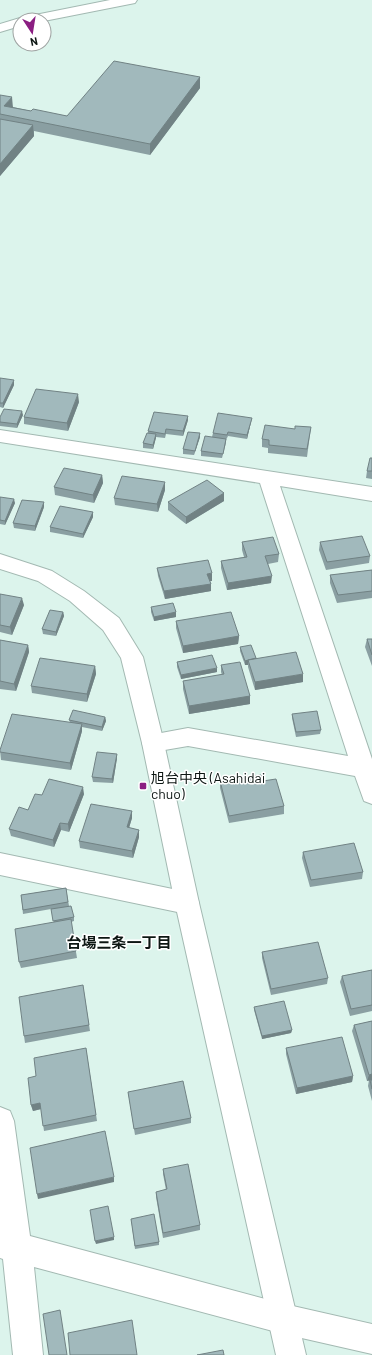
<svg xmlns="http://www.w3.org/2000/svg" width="372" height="1355" font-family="Barlow,'Noto Sans JP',sans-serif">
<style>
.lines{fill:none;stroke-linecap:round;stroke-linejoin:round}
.street-casing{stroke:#a3b9b2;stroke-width:2}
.secondary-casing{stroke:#a3b9b2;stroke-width:2}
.street{fill:#fff;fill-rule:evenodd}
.secondary{fill:#fff;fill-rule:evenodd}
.wall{fill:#8a9fa2}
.shaded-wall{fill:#718284}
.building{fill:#a1b9bc;stroke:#718284}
.poi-dot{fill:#8b1e82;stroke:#fff;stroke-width:1.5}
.labels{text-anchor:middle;stroke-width:3;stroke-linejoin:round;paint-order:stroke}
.poi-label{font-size:14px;fill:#0d1613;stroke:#fff;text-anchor:start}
.neighbourhood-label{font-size:15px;font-weight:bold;fill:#0d1613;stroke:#fff}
</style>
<rect width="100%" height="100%" fill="#dcf4ec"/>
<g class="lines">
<defs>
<path id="street" d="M0 430 372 487V501L280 486 372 759V804L364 801 355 776 188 746 153 752 145 750 142 743 145 736 188 728 348 756 260 483 0 442Z
M0 853 187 892 196 895 199 903 196 911 187 914 0 875Z
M0 1107 10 1111 14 1121 30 1236 284 1304 372 1324V1354L284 1334 34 1267 43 1355H13L3 1259 0 1258Z"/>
<path id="secondary" d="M110 0H137L135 3 130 4 44 21 20 20V26L0 32V24L20 18 24 19 30 16Z
M0 554 52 571 84 591 119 618 143 657 164 743 199 903 306 1355H276L175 903 142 743 121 658 103 630 70 601 38 581 0 569Z"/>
</defs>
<use href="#street" class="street-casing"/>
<use href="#secondary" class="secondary-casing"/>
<use href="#street" class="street"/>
<use href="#secondary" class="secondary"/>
</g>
<path class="wall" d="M200 77V88L150 155 34 131V136L0 176V95L13 107 31 111 67 116Z
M0 378 14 385 3 408 0 407Z
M79 402 68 431 24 424V417Z
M23 415 17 428 0 426V417Z
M188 416V420L183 436 166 434 165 438 156 437 153 449 143 448V443L148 433V431Z
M252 418 251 422 247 439 228 436 226 440V443L222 458 201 456V451L212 437 213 433Z
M311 427 307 457 268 453V448L262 447V439L295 429Z
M200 437 194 455 183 454V449Z
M372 458V479L366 478 367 471Z
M102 475 103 483 94 503 55 495 54 487Z
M165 490 158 512 115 505 114 498Z
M224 493V501L186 524 168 510V502Z
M0 497 15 503 5 525 0 524Z
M44 507 35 531 14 528 13 523Z
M93 512V517L83 538 50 532V527Z
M242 542 279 554 278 562 268 564 271 583 227 590 221 568V561L244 557 242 550Z
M320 542 370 556 369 563 326 570 319 550Z
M157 568 212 581H210L211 584V591L165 599 158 576Z
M372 570V598L337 603 330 583V575Z
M0 594 24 605 12 635 0 632Z
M151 607 176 612V617L154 621 151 612Z
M63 612 64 616 56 636 43 634 42 629Z
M176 621 239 636 238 644 183 653 176 628Z
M367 639H372V666L365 647Z
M0 640 28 645 29 652 16 691 0 689Z
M240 647 256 658 303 682 255 690 248 667V665H245L240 651Z
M177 662 217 672 181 679 177 667Z
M221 665 250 696V704L189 714 183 689V681L222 675 221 672Z
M95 666 96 674 87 702 32 693 31 686Z
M292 714 321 730 320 734 296 737 292 718Z
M105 717 106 721 102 731 82 727V731L71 770 1 760 0 750 70 722 69 720Z
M117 754V758L113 783 93 782 92 777Z
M220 781H263L284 806V814L229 823 220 788Z
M84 794 69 832 61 830 54 847 11 836 9 829 42 795Z
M132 811V818L129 828 139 830V837L133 858 80 848 79 841Z
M303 852 363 872 362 879 310 887 302 858Z
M66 888 69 906 74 917V921L71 922 77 958 21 968 19 962 54 922 51 909 23 914 21 895Z
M262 952 328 978 327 984 271 995 262 958Z
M372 970V1011L350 1016 340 982 342 976Z
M83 985 90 1031 25 1043 24 1036Z
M254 1007 292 1030 291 1033 262 1039 254 1010Z
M372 1021V1101L368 1086 369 1080 367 1081 352 1031 354 1025Z
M86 1048 97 1121 44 1131 41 1109 33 1111 31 1105 36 1076Z
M286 1048 353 1076 352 1082 296 1094 286 1054Z
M128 1092 191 1118V1123L135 1135Z
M163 1169 200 1225V1230L163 1238 156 1197V1192L166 1190 163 1174Z
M131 1219 159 1242V1245L135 1249Z"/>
<path class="shaded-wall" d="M200 77V88L150 155V144Z
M12 97 13 108 4 106Z
M33 125 34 136 0 176V164Z
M14 380V385L3 408V403Z
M78 394 79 402 68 431 67 423Z
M22 411 23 415 17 428V424Z
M188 416V420L183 436V431Z
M252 418 251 422 247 439V435Z
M200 433V437L194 455 195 451Z
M156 434V438L153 449V445Z
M102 475 103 483 94 503 93 495Z
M165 482V490L158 512 157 504Z
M224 493V501L186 524V517Z
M14 499 15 503 5 525V521Z
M44 502V507L35 531V526Z
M93 512V517L83 538V534Z
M212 573V581H207V574Z
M272 576 271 583 227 590 228 583Z
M211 584V591L165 599 164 591Z
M22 598 24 605 12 635 10 627Z
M63 612 64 616 56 636V632Z
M176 612V617L154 621V617Z
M239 636 238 644 183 653V646Z
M28 645 29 652 16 691 14 684Z
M248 660V665H245V661Z
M95 666 96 674 87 702V694Z
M217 668V672L181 679V675Z
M303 674V682L255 690V682Z
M250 696V704L189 714V706Z
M105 717 106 721 102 731V727Z
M82 724V731L71 770 70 763Z
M117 754V758L113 783 112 779Z
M83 787 84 794 69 832 68 824Z
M132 811V818L127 834V827Z
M60 823 61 830 54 847 53 840Z
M139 830V837L133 858 132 851Z
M292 1030 291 1033 262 1039V1036Z
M372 1074V1080L367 1081 369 1075Z
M353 1076 352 1082 296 1094 297 1088Z
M40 1103 41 1109 33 1111 31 1105Z
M114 1177V1182L38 1199 37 1194Z
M114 1237V1240L96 1244 95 1241Z"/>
<path class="building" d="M114 61 200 77 150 144 0 114V95L12 97 4 106 31 111 33 109 67 116Z
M0 119 33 125 0 164Z
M0 378 14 380 3 403H0Z
M36 389 78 394 67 423 24 417Z
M4 409 22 411 17 424 0 422V417Z
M154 412 188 416 183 431 166 429 165 434 148 431Z
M218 413 252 418 247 435 228 432 227 435 213 433Z
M265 425 295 429V426L311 427 307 449 269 445V440L262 439Z
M188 432 200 433 195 451 183 449Z
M147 433 156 434 153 445 143 443Z
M205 436 226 439 223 454 201 451Z
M370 458H372V471H367Z
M64 468 102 475 93 495 54 487Z
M122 476 165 482 157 504 114 498Z
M207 480 224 493 186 517 168 502Z
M0 497 14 499 5 521 0 520Z
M22 500 44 502 35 526 13 523Z
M60 506 93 512 83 534 50 527Z
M362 536 370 556 327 562 320 542Z
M273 537 279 554 265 556 272 576 228 583 221 561 247 557 242 542Z
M208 560 212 573 207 574 211 584 164 591 157 568Z
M372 570V591L338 595 330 575Z
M0 594 22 598 10 627 0 625Z
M173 603 176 612 154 617 151 607Z
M50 610 63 612 56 632 42 629Z
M231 612 239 636 183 646 176 621Z
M367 639H372V655Z
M0 640 28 645 14 684 0 681Z
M251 645 256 658 248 660 245 661 240 647Z
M296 652 303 674 255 682 248 660Z
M212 655 217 668 181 675 177 662Z
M40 658 95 666 87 694 31 686Z
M240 662 250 696 189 706 183 681 224 674 221 665Z
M73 710 105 717 102 727 69 720Z
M317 711 321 730 296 732 292 714Z
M12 714 82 724 70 763 0 752V750Z
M97 752 117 754 112 779 92 777Z
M261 775 263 781 276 779 284 806 229 816 220 781Z
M49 779 83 787 68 824 60 823 53 840 9 829 19 807 28 810 35 794 42 795Z
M91 804 132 811 127 827 139 830 132 851 79 841Z
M354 843 363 872 311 880 303 852Z
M66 888 68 902 23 910 21 895Z
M71 906 74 917 53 921 51 909Z
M71 919 76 951 19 962 15 929Z
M318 942 328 978 271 989 262 952Z
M372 970V1005L351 1009 342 976Z
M83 985 89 1025 24 1036 19 997Z
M284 1001 292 1030 262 1036 254 1007Z
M372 1021V1074L369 1075 354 1025Z
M342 1037 353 1076 297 1088 286 1048Z
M86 1048 96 1115 43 1126 40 1103 31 1105 28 1078 36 1076 34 1058Z
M370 1080H372V1089Z
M183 1081 191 1118 134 1129 128 1092Z
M105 1131 114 1177 37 1194 30 1148Z
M188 1164 200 1225 163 1233 156 1192 167 1189 163 1169Z
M108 1206 114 1237 95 1241 90 1210Z
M154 1214 159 1242 135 1246 131 1219Z
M60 1310 67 1355H49L43 1314Z
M132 1320 137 1355H70L68 1333Z
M223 1350 224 1355H197Z"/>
<rect class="poi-dot" x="139" y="782" width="8" height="8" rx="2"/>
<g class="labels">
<g class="poi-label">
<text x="151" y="783">旭台中央 (Asahidai<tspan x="151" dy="16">chuo)</tspan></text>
</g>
<g class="neighbourhood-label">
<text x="119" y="948">台場三条一丁目</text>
</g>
</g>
<g transform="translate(32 32) rotate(168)"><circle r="19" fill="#ffffff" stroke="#9ea2a1"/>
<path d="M0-3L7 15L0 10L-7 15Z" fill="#8b1e82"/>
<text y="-6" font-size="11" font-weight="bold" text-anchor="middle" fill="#0d1613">N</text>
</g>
</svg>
